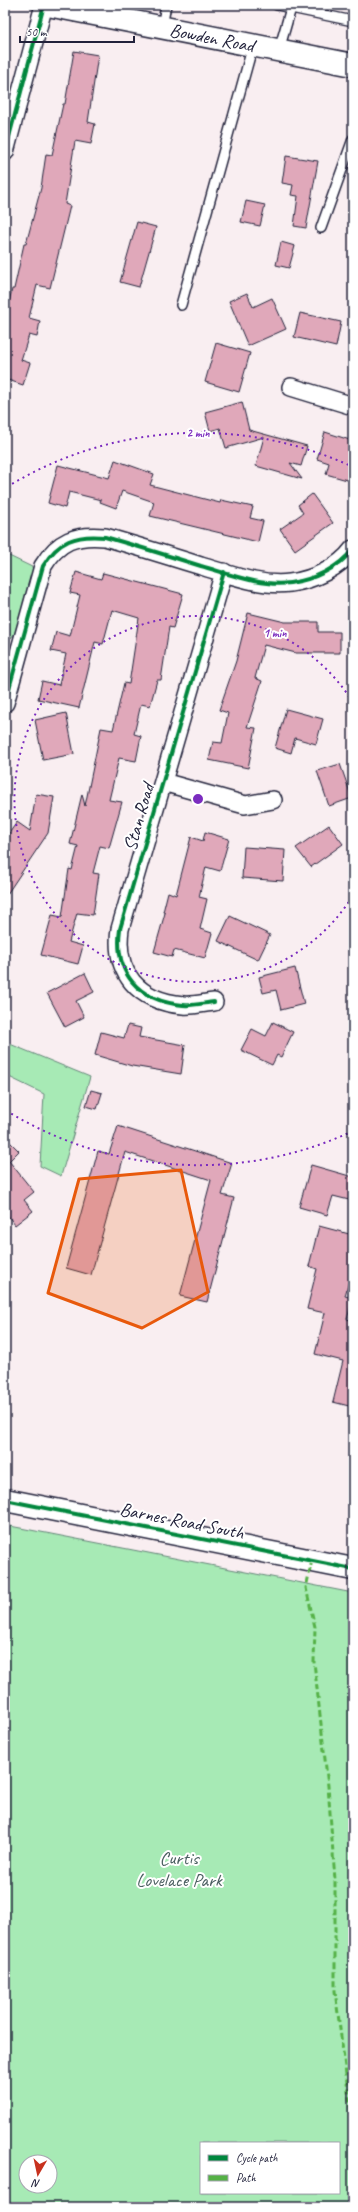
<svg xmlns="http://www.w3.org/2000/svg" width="358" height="2212" font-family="Caveat,sans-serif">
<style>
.green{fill:#a7eab5;stroke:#648678;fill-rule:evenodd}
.building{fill:#e0a8ba;stroke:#22223b}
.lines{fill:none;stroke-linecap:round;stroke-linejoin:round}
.lane-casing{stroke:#22223b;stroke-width:12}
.street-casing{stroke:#22223b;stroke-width:20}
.secondary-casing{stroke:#22223b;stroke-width:25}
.lane{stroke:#fff;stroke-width:9}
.street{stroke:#fff;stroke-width:17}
.secondary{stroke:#fff;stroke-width:22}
.quiet{stroke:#55b146;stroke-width:3;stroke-dasharray:6 3;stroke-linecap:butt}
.cycleway-casing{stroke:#fff;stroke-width:6}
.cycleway{stroke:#00873e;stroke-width:4}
.marked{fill:#e8590c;fill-opacity:0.2;stroke:#e8590c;stroke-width:3;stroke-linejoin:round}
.ring{fill:none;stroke:#7b2cbf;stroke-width:2;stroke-dasharray:2 4}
.labels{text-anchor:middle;stroke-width:4;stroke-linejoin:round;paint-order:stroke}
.street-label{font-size:19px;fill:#22223b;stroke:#fff}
.park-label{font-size:19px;fill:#4a5e60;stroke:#fff}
.centre{fill:#7b2cbf;stroke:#fff;stroke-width:2}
.ring-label{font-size:12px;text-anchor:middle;font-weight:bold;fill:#7b2cbf;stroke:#fff;stroke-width:4;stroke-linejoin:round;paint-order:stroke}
</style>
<rect width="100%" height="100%" fill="#f9eef1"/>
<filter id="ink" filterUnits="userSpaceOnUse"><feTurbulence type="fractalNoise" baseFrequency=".025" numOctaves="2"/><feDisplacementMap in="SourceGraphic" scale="8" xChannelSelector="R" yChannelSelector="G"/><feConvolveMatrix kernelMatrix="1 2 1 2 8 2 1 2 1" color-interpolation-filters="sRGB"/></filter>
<g filter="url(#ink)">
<path class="green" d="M5 554 34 568 16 632 5 645Z
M5 1042 90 1077 61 1176 40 1166 44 1094 5 1075Z
M5 1525 353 1593V2207H5ZM201 2143H339V2193H201ZM26 2162H50V2186H26Z"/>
<path class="building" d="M74 51 98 55 88 122 95 124 91 144 75 141 65 204 70 206 50 288 37 285 29 318 40 321 37 337 29 335 21 360 30 363 23 385 5 379V320L12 289H14L24 244H26L41 188 46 154 52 155 63 104H65Z
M286 156 318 161 306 228 294 226 298 196 291 195 293 185 282 183Z
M246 201 265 205 260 226 241 222Z
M137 222 156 227 139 287 120 282Z
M281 242 295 246 289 268 276 265Z
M247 293 253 307 272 298 286 329 248 346 229 301Z
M300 313 341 322 336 347 294 337Z
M216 343 250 353 239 392 205 382Z
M242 402 249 430 307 446 301 466 290 463 302 479 256 466 264 437 226 448 220 428 210 431 205 412Z
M325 432 353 441V459L347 480 326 474 329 463 317 459Z
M115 460 154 474 150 485 220 503 221 500 253 507 250 518 263 521 258 542 150 516 154 502 122 491 116 508 100 502 101 500 69 492 65 508 48 503 58 465 109 478Z
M312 494 333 523 295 550 280 529 303 513 298 505Z
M76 572 101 579 103 573 183 594 173 628 169 627 161 680H157L150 706 141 704 134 734 141 736 136 761 119 758 109 800 122 802 109 848 100 846 93 873 99 874 93 915 77 913 69 942 83 946 78 964 41 955 52 915 62 917 69 869 72 870 78 846 70 844 82 794 85 806 101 728 113 730 124 683 129 684 139 618 112 610 103 644 95 642 79 708 38 699 42 681 59 685 66 654 51 651 56 632 70 636 80 595 70 593Z
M248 613 285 622H318V632H340V653H296L264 645 255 678 262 681 247 727 256 728 248 768 209 760 213 742 222 743 228 713 219 710 236 661Z
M286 709 323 719 316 744 295 738 291 753 275 748Z
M66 713 74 754 43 760 35 720Z
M340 764 352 798 329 806 317 771Z
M36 794 54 797 48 833 5 897V839L17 822 30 831Z
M329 825 343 844 311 867 296 848Z
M205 832 229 839 220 871 206 867 199 897 207 899 200 929 212 933 205 958 174 950 172 957 154 952 165 913 163 912 168 892 176 895 191 837 203 841Z
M244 847 285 850 283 881 242 878Z
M230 916 270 935 258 960 218 941Z
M295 968 304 1004 281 1010 276 990 263 993 259 977Z
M85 973 94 992 76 1001 84 1017 65 1027 47 993Z
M273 1022 293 1032 281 1057 277 1055 272 1065 241 1050 252 1029 266 1036Z
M128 1025 141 1028 139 1037 185 1045 181 1074 132 1066 95 1055 101 1032 124 1038Z
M91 1090 102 1093 97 1109 86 1106Z
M118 1126 232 1163 222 1195 234 1198 207 1302 180 1296 211 1180 125 1152 91 1275 66 1268 98 1151 109 1154Z
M5 1137 19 1151 9 1161 34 1192 24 1200 33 1211 15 1225 5 1212Z
M311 1165 353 1177V1201L333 1196 327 1215 299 1207Z
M319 1226 353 1235V1266L345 1296 353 1298 347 1319 353 1321V1407L333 1402 343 1361 315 1354 325 1313 307 1309 317 1269 309 1266Z"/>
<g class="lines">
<defs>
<path id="lane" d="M277 5 291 8 279 50
M291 8 353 21
M162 27 166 5
M321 228 353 139
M181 305 253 45"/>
<path id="street" d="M5 152 44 5
M291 387 353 406
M5 703 43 566C58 541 76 534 105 537 137 546 169 556 201 566 229 574 261 587 290 583 313 580 339 568 353 549
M163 782 245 805 273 800
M214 1002C204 1003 193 1006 183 1005 138 1001 114 973 120 929L224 572"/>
<path id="secondary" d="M48 5 353 65
M5 1500 353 1569"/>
</defs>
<use href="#lane" class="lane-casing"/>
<use href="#street" class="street-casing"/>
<use href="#secondary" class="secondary-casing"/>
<use href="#lane" class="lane"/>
<use href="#street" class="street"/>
<use href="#secondary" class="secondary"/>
<path class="quiet" d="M312 1560 306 1588 315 1627 314 1662 328 1786 335 1880V1991L353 2128"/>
<defs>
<path id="cycleway" d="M5 152 44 5
M5 703 43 566C58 541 76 534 105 537 137 546 169 556 201 566 229 574 261 587 290 583 313 580 339 568 353 549
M214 1002C204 1003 193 1006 183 1005 138 1001 114 973 120 929L224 572
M5 1500 353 1569"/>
</defs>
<use href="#cycleway" class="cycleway-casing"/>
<use href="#cycleway" class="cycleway"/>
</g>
</g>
<path class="marked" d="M181 1170 208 1292 142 1328 48 1293 79 1179Z"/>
<g class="ring">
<path d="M352 897A183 183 0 1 1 352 701"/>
<path d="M353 1131A366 366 0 0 1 7 1111M7 487A366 366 0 0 1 353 467"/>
</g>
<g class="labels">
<g class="street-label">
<text transform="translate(212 37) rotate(11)" y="7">Bowden Road</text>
<text transform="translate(138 817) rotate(-74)" y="7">Stan Road</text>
<text transform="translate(182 1520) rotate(11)" y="7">Barnes Road South</text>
</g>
<g class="park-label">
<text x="179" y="1864">Curtis<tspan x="179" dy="22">Lovelace Park</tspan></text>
</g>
</g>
<circle cx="198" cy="799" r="6" class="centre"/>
<g class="ring-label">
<text x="198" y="437">2 min</text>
<text x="275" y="637">1 min</text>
</g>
<rect width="358" height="2212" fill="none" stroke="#fff" stroke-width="20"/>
<rect x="10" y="10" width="338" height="2192" fill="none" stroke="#22223b" stroke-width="1.5" filter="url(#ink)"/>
<rect x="200" y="2142" width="140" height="52" fill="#ffffff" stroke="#a7a7b1"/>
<rect x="208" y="2155" width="20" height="6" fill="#00873e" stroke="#a7a7b1"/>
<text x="236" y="2162" font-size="12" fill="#22223b">Cycle path</text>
<rect x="208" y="2175" width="20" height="6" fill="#55b146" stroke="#a7a7b1"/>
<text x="236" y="2182" font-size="12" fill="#22223b">Path</text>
<g transform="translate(38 2174) rotate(189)"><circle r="19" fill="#ffffff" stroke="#a7a7b1"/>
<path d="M0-3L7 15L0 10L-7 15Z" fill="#c8321e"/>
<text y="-6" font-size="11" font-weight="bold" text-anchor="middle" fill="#22223b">N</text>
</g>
<path d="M20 36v6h114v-6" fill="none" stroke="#22223b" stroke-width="2"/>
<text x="26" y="36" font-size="12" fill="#22223b" stroke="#ffffff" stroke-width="3" paint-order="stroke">50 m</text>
</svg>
